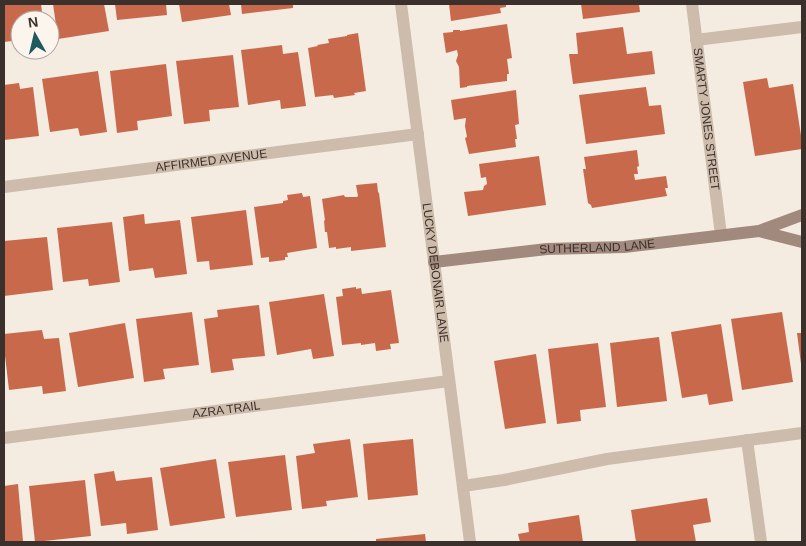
<svg xmlns="http://www.w3.org/2000/svg" width="806" height="546" font-family="Arial,sans-serif">
<style>
.building{fill:#c8694b}
.lines{fill:none;stroke-linecap:round;stroke-linejoin:round}
.street{stroke:#cdbbac;stroke-width:12}
.secondary{stroke:#a18a7d;stroke-width:12}
.labels{text-anchor:middle;stroke-width:4.5;stroke-linejoin:round;paint-order:stroke}
.street-label{font-size:12px;fill:#3b302b;stroke:#fbf5ee}
</style>
<rect width="100%" height="100%" fill="#f4ebe1"/>
<path class="building" d="M4 4H41L43 20H20V40L4 42Z
M53 4H104L109 31 58 39Z
M115 4H166L167 15 117 20Z
M179 4H229L231 15 182 22Z
M241 4H293V8L242 14Z
M449 4H506V7L500 8 501 13 451 21Z
M581 4H639L640 12 583 19Z
M507 24 512 58 507 59 509 74H507V81L467 86V87L460 88 459 67 456 61 458 55 457 50 446 53 443 33 453 32V30H460V31Z
M623 27 627 54 652 51 655 74 573 84 569 54H578L576 33Z
M358 33 366 91 354 93 355 95 334 98 333 95 315 97 308 48 318 46 317 45 329 43 328 39 347 36V35Z
M282 45 283 54 298 52 306 106 281 109 280 100 248 105 241 50Z
M233 55 239 107 209 110 210 121 184 124 176 61Z
M166 64 172 116 137 121 138 130 117 133 110 71Z
M98 71 107 132 80 136 78 128 50 132 42 79Z
M767 78 769 88 793 84 802 142V149L755 156 743 82Z
M19 83 20 89 33 87 39 136 4 140V85Z
M646 87 649 106 661 105 665 134 586 144 579 95Z
M516 90 519 124 515 125 517 139H515L516 147 469 154 465 138 467 137 465 126 466 118 454 120 451 100Z
M637 150 639 166 637 167 638 174H634L635 180 666 176 668 188H665L667 196 592 208 591 205 588 203 583 169H586L584 157Z
M539 156 546 205 468 216 464 192 483 190 484 186 487 184 486 177 481 178 479 164Z
M377 183 378 192 379 193 386 247 351 251V247L336 249V247L329 248 327 232H325L324 221 325 220 322 199 344 195 345 197H357L358 196 356 185Z
M302 193 303 197 310 196 317 248 287 253 288 257H285V260L269 262V257L261 258 254 207 283 203V201L288 200 287 195Z
M246 210 253 265 210 270 209 261 197 262 191 217Z
M144 214 145 224 180 220 187 274 155 278 153 268 129 271 123 217Z
M112 222 120 282 89 286 88 279 63 282 57 228Z
M47 237 53 290 4 296V241Z
M356 287V289L361 288 362 294 391 290 399 343 390 344 391 349 376 351 375 343 361 345V343L342 345 336 297 343 296 342 289Z
M324 294 334 356 313 359 311 349 277 355 269 302Z
M259 305 265 356 232 359 234 370 211 373 204 319 218 317 217 310Z
M192 312 199 365 163 369 165 379 144 382 136 319Z
M782 312 793 382 742 390 731 319Z
M125 323 134 378 78 387 69 333Z
M721 324 733 401 709 405 707 394 682 398 671 332Z
M42 330 44 339 59 338 66 391 43 394 42 386 9 390 4 347V334Z
M797 333H802V364H801Z
M659 337 667 401 617 407 610 343Z
M598 343 606 407 580 410 581 421 557 424 548 349Z
M536 354 546 423 505 429 494 361Z
M350 439 358 497 326 501 327 506 302 509 296 456 315 453 313 444Z
M413 439 418 495 368 500 363 444Z
M285 455 292 510 236 517 228 462Z
M216 459 225 518 170 526 160 468Z
M114 471 116 481 152 477 158 530 127 534 126 523 101 526 94 474Z
M85 480 91 536 35 542 29 486Z
M18 484 23 541 4 542V486Z
M707 498 711 522 693 525 696 542H636L631 510Z
M579 515 583 542H520L518 534 529 532 528 523Z
M425 534 426 542H376V539Z"/>
<g class="lines">
<g class="street">
<path id="s1" d="M401 4 470 542"/>
<path id="s2" d="M692 4 721 235"/>
<path d="M696 40 802 27"/>
<path id="s3" d="M4 187 418 134"/>
<path id="s4" d="M4 438 449 381"/>
<path d="M747 440 761 542"/>
<path d="M463 486 504 480 607 459 802 433"/>
</g>
<g class="secondary">
<path d="M759 231 802 242"/>
<path id="s5" d="M434 262 547 249 624 247 759 231 802 215"/>
</g>
</g>
<g class="labels">
<g class="street-label">
<text dy="4" stroke="none"><textPath href="#s2" startOffset="116">SMARTY JONES STREET</textPath></text>
<text dy="4" stroke="none"><textPath href="#s3" startOffset="209">AFFIRMED AVENUE</textPath></text>
<text dy="4" stroke="none"><textPath href="#s5" startOffset="164">SUTHERLAND LANE</textPath></text>
<text dy="4" stroke="none"><textPath href="#s1" startOffset="271">LUCKY DEBONAIR LANE</textPath></text>
<text dy="4" stroke="none"><textPath href="#s4" startOffset="224">AZRA TRAIL</textPath></text>
</g>
</g>
<rect width="806" height="546" fill="none" stroke="#3b302b" stroke-width="10"/>
<g transform="translate(35 35) rotate(352)"><circle r="24" fill="#fbf5ee" stroke="#aea6a0"/>
<path d="M0-4L9 19L0 12L-9 19Z" fill="#1f5a5e"/>
<text y="-8" font-size="14" font-weight="bold" text-anchor="middle" fill="#3b302b">N</text>
</g>
</svg>
